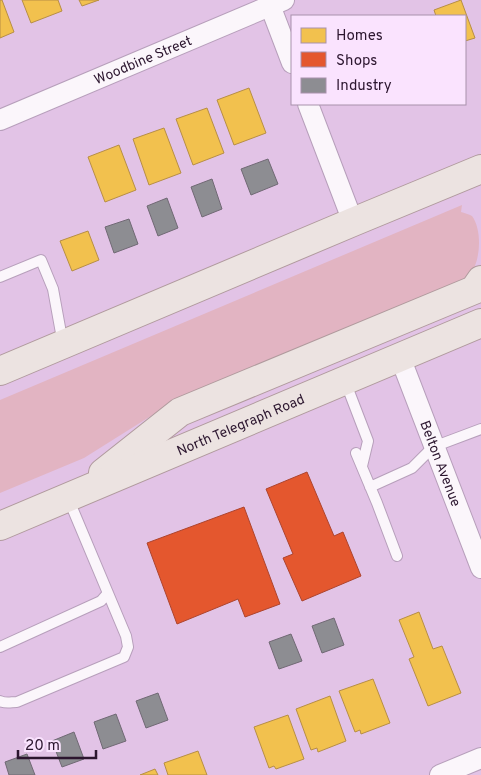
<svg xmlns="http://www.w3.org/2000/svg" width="481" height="775" font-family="Overpass,sans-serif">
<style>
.green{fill:#e2b4c2}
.homes{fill:#f2c14e;stroke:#b78e45}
.shops{fill:#e4572e;stroke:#ad442e}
.industry{fill:#8d8d92;stroke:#706974}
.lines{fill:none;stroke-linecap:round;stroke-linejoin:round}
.service-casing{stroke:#b79fbb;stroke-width:12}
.minor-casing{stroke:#b79fbb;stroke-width:22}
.primary-casing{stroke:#b09a9d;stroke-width:30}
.service{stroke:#fbf6fb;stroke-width:10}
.minor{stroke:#fbf6fb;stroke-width:20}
.primary{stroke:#ece3e1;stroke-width:28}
.labels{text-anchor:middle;stroke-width:5;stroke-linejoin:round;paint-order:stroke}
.street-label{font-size:14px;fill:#2c162f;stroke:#fae3fe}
</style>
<rect width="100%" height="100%" fill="#e2c3e6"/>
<path class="green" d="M462 205 461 212C464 213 469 214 472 216 481 228 481 253 474 268 471 273 465 278 461 283L162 409 84 458 0 493V400Z"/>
<path class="homes" d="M0 0H2L14 32 0 38Z
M22 0H58L62 11 31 23Z
M79 0H99L82 6Z
M461 0 475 38 465 41V16H436L434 10Z
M249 88 266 133 234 145 217 100Z
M207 108 224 153 193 165 176 119Z
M164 128 181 173 149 185 133 139Z
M119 145 136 190 105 202 88 157Z
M88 231 99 260 72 271 60 241Z
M419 612 433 649 442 646 461 693 428 706 409 659 414 657 399 620Z
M373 679 390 723 361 734 360 730 355 732 339 691Z
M330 696 346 741 318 752 317 748 311 750 296 709Z
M288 715 304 759 276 769 274 766 269 768 254 727Z
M198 751 207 775H168L164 763Z
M155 769 158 775H140Z"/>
<path class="shops" d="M307 472 334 536 343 532 361 576 302 601 283 558 293 554 266 489Z
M244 507 280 604 245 617 238 599 177 624 147 543Z"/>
<path class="industry" d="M268 159 278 184 251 195 241 169Z
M212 179 222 209 202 217 191 187Z
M167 198 178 228 158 236 147 206Z
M129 219 138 244 114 253 105 227Z
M334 618 344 645 322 653 312 626Z
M291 634 302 661 279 669 269 642Z
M158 693 168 720 146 728 136 701Z
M116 714 126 741 103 749 94 722Z
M74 732 84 759 62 767 52 741Z
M27 754 35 775H9L5 762Z"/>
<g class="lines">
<defs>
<path id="service" d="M0 277 41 260 53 289 63 344
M345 381 368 441 362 466
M356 453 377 503 397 556
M370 487 412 468 433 447 481 429
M0 647 101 601 108 593
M0 701C6 704 11 702 17 702L124 657 128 647 126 636 68 498"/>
<g id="minor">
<path d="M268 0 292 63"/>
<path d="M308 104 353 222"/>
<path id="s1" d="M0 120 284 0"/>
<path id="s2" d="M400 357 481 568"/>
<path d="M440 775 481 758"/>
</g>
<g id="primary">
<path d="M0 371 353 222 481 169"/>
<path d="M103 473 180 412 474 290 481 280"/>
<path id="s3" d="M0 526 481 323"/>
</g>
</defs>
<use href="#service" class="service-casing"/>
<use href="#minor" class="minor-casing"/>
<use href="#primary" class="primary-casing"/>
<use href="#service" class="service"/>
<use href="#minor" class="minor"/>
<use href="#primary" class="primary"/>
</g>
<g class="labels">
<g class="street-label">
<text dy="5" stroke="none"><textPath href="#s1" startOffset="155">Woodbine Street</textPath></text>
<text dy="5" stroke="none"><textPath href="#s3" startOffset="261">North Telegraph Road</textPath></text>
<text dy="5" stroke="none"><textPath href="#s2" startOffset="114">Belton Avenue</textPath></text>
</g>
</g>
<rect x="291" y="15" width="175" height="90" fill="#fae3fe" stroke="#a891ab"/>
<rect x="301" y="28" width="25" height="15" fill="#f2c14e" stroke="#a891ab"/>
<text x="336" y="40" font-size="15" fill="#2c162f">Homes</text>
<rect x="301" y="52" width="25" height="15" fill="#e4572e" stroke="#a891ab"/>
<text x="336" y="65" font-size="15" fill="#2c162f">Shops</text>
<rect x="301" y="78" width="25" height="15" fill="#8d8d92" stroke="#a891ab"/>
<text x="336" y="90" font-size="15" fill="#2c162f">Industry</text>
<path d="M18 750v8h78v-8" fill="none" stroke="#2c162f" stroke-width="2.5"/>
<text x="25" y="750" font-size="15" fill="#2c162f" stroke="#fae3fe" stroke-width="4" paint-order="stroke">20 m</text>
</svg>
